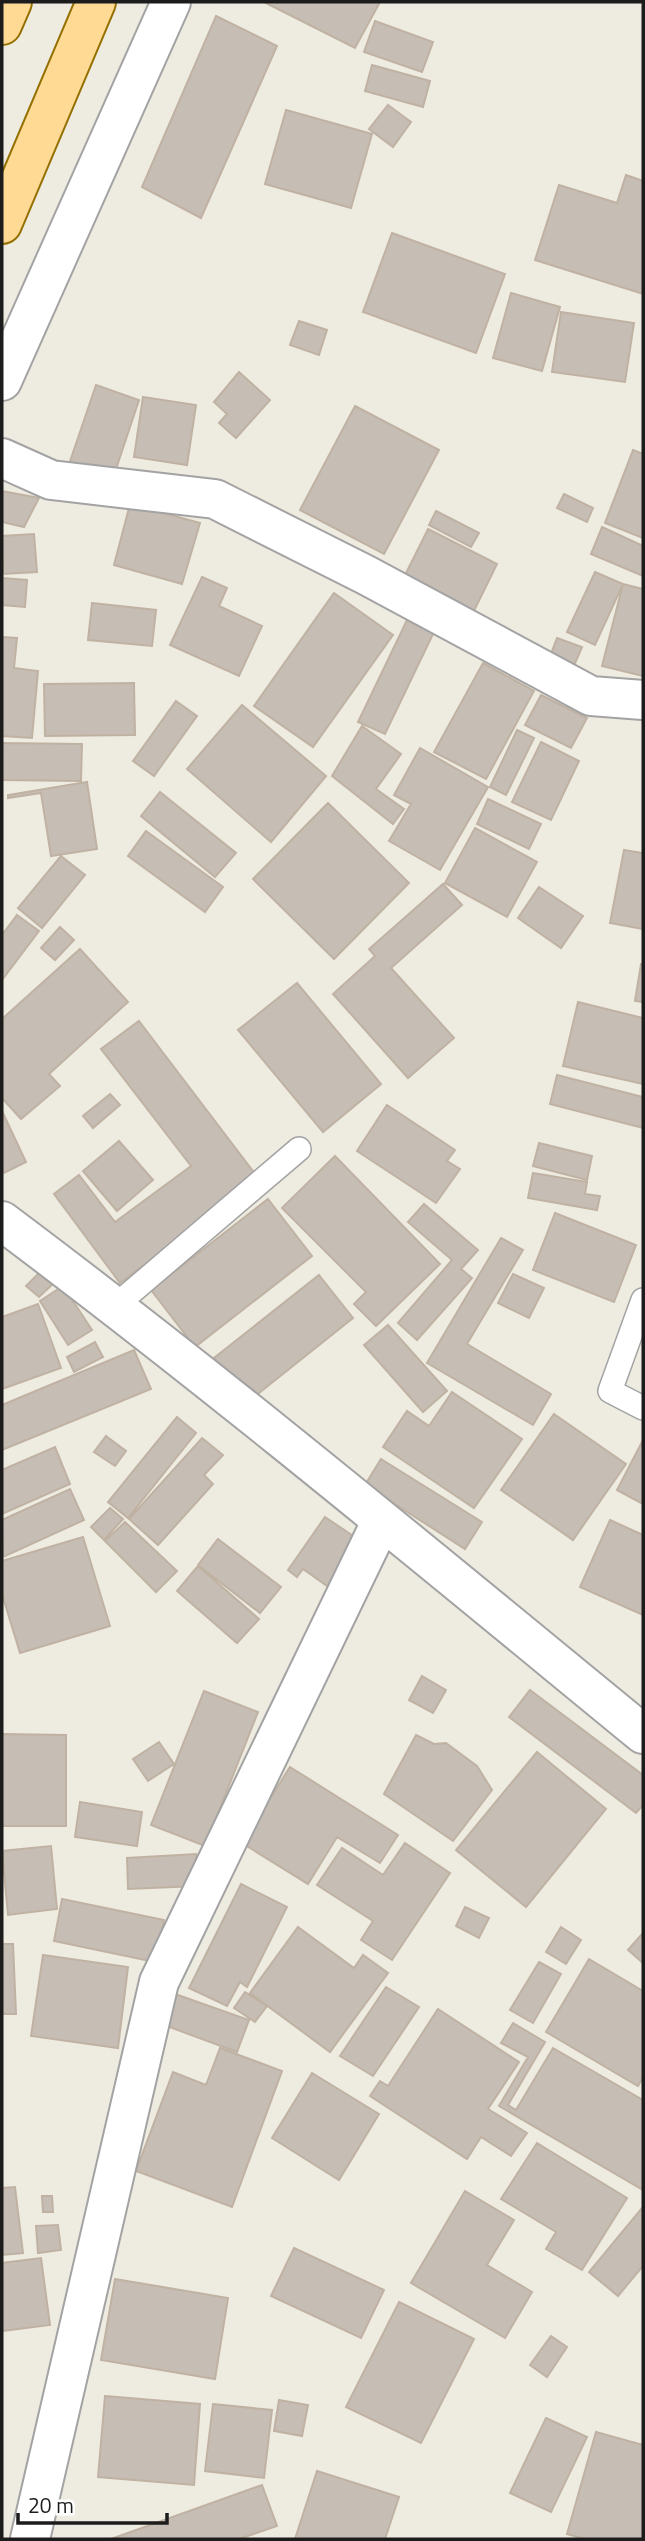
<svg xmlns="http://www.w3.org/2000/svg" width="645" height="2541" font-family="'Titillium Web',sans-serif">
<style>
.building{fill:#c6bdb4;stroke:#c0b2a3;stroke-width:2}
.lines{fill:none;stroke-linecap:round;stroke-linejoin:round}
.lane-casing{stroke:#a3a3a3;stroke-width:26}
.street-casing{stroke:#a3a3a3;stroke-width:42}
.primary-casing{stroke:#947000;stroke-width:42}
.lane{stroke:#fff;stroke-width:23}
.street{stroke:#fff;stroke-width:38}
.primary{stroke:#ffda95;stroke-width:38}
</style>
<rect width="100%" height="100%" fill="#eeebe1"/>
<path class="building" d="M264 2H380L355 48Z
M216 16 277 46 201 218 142 187Z
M375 21 433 42 422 72 364 52Z
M372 65 430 81 423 107 365 91Z
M388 105 411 122 393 147 369 129Z
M286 110 372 134 351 208 265 184Z
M626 175 643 181V294L535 260 559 185 617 203Z
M392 233 505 274 476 353 363 312Z
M511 293 560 307 542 371 493 358Z
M561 312 634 323 625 382 552 372Z
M299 321 327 330 319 355 290 345Z
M239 372 270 400 236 438 219 423 227 414 214 402Z
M96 385 139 400 111 484 67 470Z
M143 397 196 405 187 465 134 457Z
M355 406 439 450 384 554 300 510Z
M633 450 643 454V538L605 523Z
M2 491 39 498 24 527 2 522Z
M564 494 593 508 587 522 557 508Z
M130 504 200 523 182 584 114 565Z
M436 511 479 533 471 547 429 525Z
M602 527 643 546V576L591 554Z
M428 529 497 564 470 619 400 585Z
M34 534 37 572 3 574 2 536Z
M595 572 623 584 595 645 567 632Z
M202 577 227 588 219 606 262 626 239 676 170 645Z
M2 578 27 580 25 607 2 605Z
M623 584 643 589V676L602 666Z
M334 593 393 635 313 747 254 706Z
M92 603 156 610 152 646 88 640Z
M407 620 434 632 385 734 358 722Z
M2 637 17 638 14 668 38 671 32 738 2 736Z
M557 638 582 647 573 668 549 659Z
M483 663 534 691 486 779 434 752Z
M134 683 135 735 45 736 44 684Z
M541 695 587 718 571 748 525 725Z
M176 701 197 716 154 776 133 761Z
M242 705 326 776 271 842 187 769Z
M362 726 401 754 376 789 404 809 393 824 332 776Z
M517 730 534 738 506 795 490 787Z
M541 742 579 761 551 820 512 802Z
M2 743 82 744 81 781 2 780Z
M420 748 488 787 440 870 389 841 411 804 394 795Z
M87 782 97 849 51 856 41 793 8 798V795Z
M160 792 236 853 215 877 141 816Z
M488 799 541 824 529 849 477 824Z
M328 803 409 883 334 959 253 879Z
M475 828 537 862 507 917 445 883Z
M146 831 223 887 205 912 128 856Z
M624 850 643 853V929L610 923Z
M61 856 85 875 42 928 18 908Z
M443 884 462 905 391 968 454 1038 408 1078 333 994 375 956 369 949Z
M539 887 583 916 561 948 518 918Z
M17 915 39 931 2 980V935Z
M60 927 74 940 55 960 41 948Z
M80 949 128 1002 49 1074 60 1086 21 1119 2 1098V1019Z
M641 964H643V1002L635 1001Z
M297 983 381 1084 323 1132 238 1030Z
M578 1002 643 1018V1084L563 1066Z
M139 1021 259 1179 120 1283 54 1194 79 1175 115 1222 191 1166 101 1049Z
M557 1075 643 1097V1128L550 1104Z
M110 1094 120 1105 93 1128 83 1116Z
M387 1105 455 1150 447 1161 460 1169 436 1203 357 1151Z
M2 1111 26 1162 2 1174Z
M119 1141 153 1180 117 1211 83 1171Z
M539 1143 592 1156 587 1180 533 1166Z
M335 1156 440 1264 376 1326 354 1304 366 1292 282 1208Z
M533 1173 587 1182 585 1194 600 1196 597 1210 528 1198Z
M268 1199 312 1256 195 1347 151 1290Z
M424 1204 478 1250 461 1269 472 1278 417 1340 398 1323 452 1260 408 1222Z
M555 1213 636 1245 614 1302 533 1270Z
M501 1238 523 1250 467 1344 551 1394 533 1425 427 1363Z
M43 1269 56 1281 39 1297 26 1286Z
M513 1274 544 1288 529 1318 498 1303Z
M319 1275 353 1318 249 1401 214 1358Z
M63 1286 92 1330 68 1345 40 1301Z
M38 1304 61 1368 2 1389V1317Z
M388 1325 447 1391 423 1412 364 1345Z
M95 1342 103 1357 74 1372 67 1357Z
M134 1350 151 1389 2 1450V1405Z
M452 1392 522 1439 474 1508 383 1447 407 1411 429 1426Z
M554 1414 626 1464 573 1540 501 1490Z
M177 1417 196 1433 128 1518 108 1502Z
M106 1436 126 1451 115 1466 94 1452Z
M202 1438 223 1455 204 1475 213 1484 158 1545 129 1519Z
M643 1440V1504L617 1490Z
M55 1447 70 1484 2 1514V1470Z
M381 1459 482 1522 465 1549 365 1485Z
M70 1489 84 1520 3 1557 2 1520Z
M110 1508 123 1519 104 1540 91 1527Z
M325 1517 362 1542 330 1588 303 1569 297 1577 288 1570Z
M610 1520 643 1535V1615L580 1587Z
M125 1522 177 1571 156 1592 105 1541Z
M83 1537 110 1626 20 1653 2 1594V1561Z
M218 1539 281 1587 260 1613 198 1565Z
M198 1566 259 1619 237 1643 177 1591Z
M422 1676 446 1690 433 1713 409 1700Z
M530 1690 643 1775V1805L636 1813 509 1717Z
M204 1691 258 1712 205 1846 151 1825Z
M2 1734 66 1735V1826H2Z
M416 1735 434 1744 446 1743 477 1766 492 1790 453 1841 384 1794Z
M159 1742 174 1764 148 1781 133 1759Z
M537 1752 606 1809 526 1907 456 1850Z
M290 1767 398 1835 380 1863 337 1837 308 1884 242 1843Z
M80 1802 142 1812 137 1846 75 1837Z
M405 1843 450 1873 392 1960 361 1940 373 1921 317 1885 342 1848 383 1875Z
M51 1846 57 1909 8 1915 2 1851Z
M196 1854 197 1886 128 1889 127 1858Z
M241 1884 287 1907 247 1987 240 1982 227 2006 189 1988Z
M62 1899 164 1920 155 1962 54 1941Z
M465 1907 489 1918 479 1938 456 1926Z
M298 1927 354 1968 363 1955 388 1973 330 2052 250 1993Z
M561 1927 581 1940 566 1964 546 1952Z
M643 1933V1963L628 1950Z
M2 1944H13L16 2014H2Z
M43 1955 128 1967 118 2048 31 2036Z
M589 1959 643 1991V2077L638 2086 546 2032Z
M539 1962 561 1974 533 2023 510 2010Z
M386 1987 419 2007 373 2076 340 2056Z
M245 1992 267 2006 255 2022 234 2008Z
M175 1994 249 2020 237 2052 164 2025Z
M438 2009 519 2062 488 2109 527 2133 511 2156 481 2137 467 2159 370 2096 380 2081 388 2086Z
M513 2023 545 2042 508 2105 516 2110 553 2048 643 2100V2190L499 2106 528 2057 501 2043Z
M220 2048 282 2071 232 2207 136 2171 173 2072 206 2085Z
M312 2073 379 2114 339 2180 272 2138Z
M537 2143 627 2198 582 2270 546 2249 556 2232 501 2199Z
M15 2187 23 2253 2 2255V2188Z
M465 2191 514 2220 487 2265 532 2292 505 2338 411 2283Z
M42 2196H52L53 2212H43Z
M642 2208 643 2266 618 2296 589 2272Z
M58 2225 61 2250 38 2253 36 2226Z
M294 2248 384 2290 361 2338 271 2296Z
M41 2258 50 2325 2 2331V2263Z
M115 2279 228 2298 215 2379 101 2360Z
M399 2302 474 2339 421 2443 346 2407Z
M551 2336 567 2347 547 2377 530 2365Z
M105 2396 200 2404 194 2485 98 2477Z
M279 2400 308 2405 302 2436 274 2431Z
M213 2404 272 2410 264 2478 205 2471Z
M546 2418 587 2437 551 2512 510 2493Z
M596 2432 643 2445V2539H585L567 2534Z
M317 2471 399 2497 385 2539H295Z
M262 2485 277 2526 239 2539H111Z"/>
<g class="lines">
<defs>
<path id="lane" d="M643 1300 610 1391 643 1408
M115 1306 299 1149"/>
<path id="street" d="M2 381 171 2
M2 458 51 480 215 499 366 575 591 696 643 700
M2 1221C221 1385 432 1561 643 1734
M30 2539 159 1982 382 1520"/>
<path id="primary" d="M2 25 12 2
M2 224 96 2"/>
</defs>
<use href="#lane" class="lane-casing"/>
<use href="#street" class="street-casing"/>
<use href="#primary" class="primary-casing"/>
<use href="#lane" class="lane"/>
<use href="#street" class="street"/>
<use href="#primary" class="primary"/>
</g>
<rect width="645" height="2541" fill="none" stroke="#1c1c1c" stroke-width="7"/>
<path d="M18 2513v10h149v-10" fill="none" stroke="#1c1c1c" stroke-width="3.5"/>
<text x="28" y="2513" font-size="21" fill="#1c1c1c" stroke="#ffffff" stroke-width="5" paint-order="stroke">20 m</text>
</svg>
